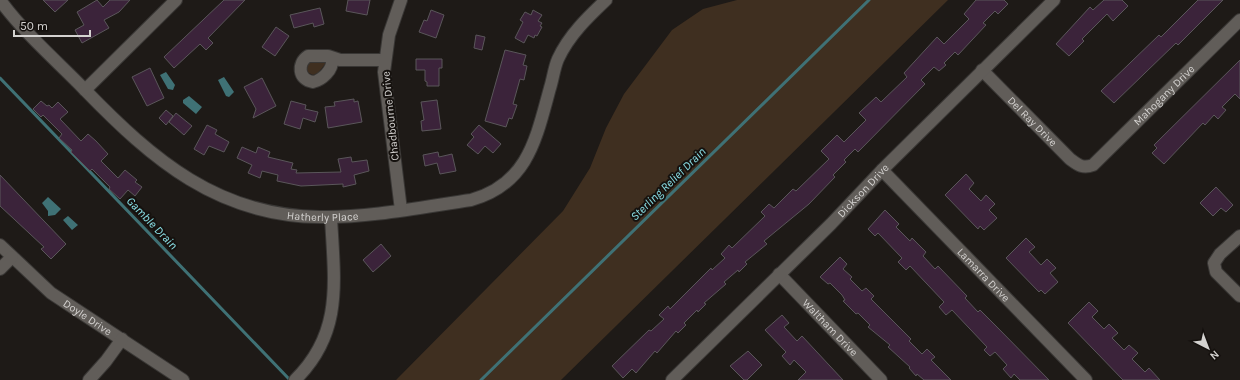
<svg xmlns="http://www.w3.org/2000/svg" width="1240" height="380" font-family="Karla,sans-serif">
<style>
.green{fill:#3f2f20}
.water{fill:#3f7175}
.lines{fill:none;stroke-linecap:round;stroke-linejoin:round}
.stream{stroke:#3f7175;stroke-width:3}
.building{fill:#3b233a;stroke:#5a565a}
.minor-casing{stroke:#393735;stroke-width:14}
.minor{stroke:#615d59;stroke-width:12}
.labels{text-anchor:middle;stroke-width:4;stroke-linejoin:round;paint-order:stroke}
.street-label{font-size:11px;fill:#d4d2d0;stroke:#15110e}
.water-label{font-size:12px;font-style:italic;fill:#8be1e8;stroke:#15110e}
</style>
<rect width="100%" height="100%" fill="#1e1a17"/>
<path class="green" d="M737 0H948L561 380H396L563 211 590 168 606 128 624 94 672 30 703 9Z
M309 61H326V63L318 73 313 75 307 72 306 66Z"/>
<path class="water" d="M166 72 175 85 173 90 168 89 160 75Z
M224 77 234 92 229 97 226 96 218 80Z
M189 96 202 107 196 114 183 103V100Z
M48 197 61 209 55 215 48 216V211L42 203Z
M68 216 78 225 72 230 63 220Z"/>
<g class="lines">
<path class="stream" d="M0 78 290 380
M481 380 869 0"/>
</g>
<path class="building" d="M43 0H68L55 12Z
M97 0 103 7 110 0H130L119 12 104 20 109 28 82 43 75 30 84 25 77 12Z
M224 0H245L208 38 213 43 206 50 200 44 174 68 164 57Z
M348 0H370L367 15 346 11Z
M976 0H1004L1008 4 998 14 995 11 983 23 986 25 958 55 955 52 944 63 946 65 939 71 934 67 921 80 925 84 858 152 855 149 844 160 846 162 833 175 835 177 809 204 764 241 767 244 745 262 747 264 739 272 738 270 724 282 726 284 704 303 706 304 698 312 697 310 684 323 686 325 678 333 676 331 657 353 655 351 636 373 632 369 623 378 612 366 649 330 651 331 664 319 659 315 668 306 670 309 711 268 712 270 725 258 721 254 729 245 732 248 765 216 761 212 769 204 774 208 793 189 796 191 829 159 821 151 837 135 844 142 866 120 859 113 876 97 881 102 907 77 904 73 937 37 944 44 969 19 964 14Z
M1104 0H1122L1128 6 1113 21 1107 14 1082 39 1084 41 1069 56 1056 44 1090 7 1093 10Z
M1198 0H1223L1178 45 1176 43 1114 103 1101 91 1159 35 1161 37Z
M320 8 324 24 314 27 313 23 294 28 290 15Z
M431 10 444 15 436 38 419 32 424 20 427 21Z
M533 10 542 15 538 21 542 23 540 26 542 27 537 36 535 35 534 38 528 35 524 43 515 38 523 22 520 20 525 12 531 15Z
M276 27 289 36 275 56 262 47Z
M476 35 485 37 482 50 474 48Z
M505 50 526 55 523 65 527 66 524 80 520 79 513 104 517 105 512 119 509 118 506 127 485 121Z
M416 59H442V68H439V86H427V82L425 81V70H416Z
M1240 60V99L1235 94 1222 107 1226 110 1218 119 1214 115 1205 125 1203 123 1164 164 1152 153 1157 148 1154 145Z
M150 68 164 98 147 106 132 77Z
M262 78 276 106 253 118 256 109 244 87Z
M354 99V102L358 101 362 122 328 128 325 107 335 106 334 102Z
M437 100 441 129 422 131 421 121 424 120 421 102Z
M41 101 47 106 49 105 52 108 58 102 68 112 60 119 81 141 88 134 96 141 108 154 101 161 118 178 125 170 137 180 135 182 142 187 135 196 128 190 120 199 109 189 110 187 92 169 90 171 71 152 72 150 59 138 62 134 43 115 41 117 33 109Z
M291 101 306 105 305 109 318 112 315 122 303 118 300 129 284 124Z
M166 110 173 116 166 125 159 118Z
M176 113 192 126 184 135 169 122Z
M207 125 217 130 215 134 229 142 224 152 209 146 204 155 194 149Z
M479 125 501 144 493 153 485 146 478 154 467 145 474 137 471 134Z
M242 147 256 153 258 147 270 152 268 157 293 163 291 169 297 170 296 173 341 172 338 159 351 157 352 162 367 160 369 171 354 175 356 184 343 187V184L301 186 277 181 278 175 262 171 260 178 248 173 252 165 237 158Z
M438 152 439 157 452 154 456 171 440 174 437 163 425 166 423 155Z
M966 174 974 183 969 189 981 201 986 195 995 204 989 210 997 218 984 230 980 226 978 229 945 195Z
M0 175 66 244 51 259 41 249 44 247 0 206Z
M1216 187 1233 205 1226 212 1221 208 1213 216 1200 203Z
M885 210 899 224 896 227 910 241 912 238 926 252 923 256 935 269 938 266 967 296 965 298 978 312 980 310 996 326 1049 380H1020L1014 374 1011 378 1003 369 1007 365 995 352 990 356 984 350 987 347 952 310 946 315 939 307 944 302 910 266 906 270 898 262 902 258 878 233 875 236 868 229Z
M1026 238 1035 247 1029 252 1041 265 1047 259 1056 268 1050 273 1058 282 1045 294 1041 290 1039 292 1006 258Z
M381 244 391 256 373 272 363 260Z
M840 257 847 264 843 269 852 277 850 279 862 291 866 288 874 296 871 299 911 339 909 341 922 354 927 349 935 357 931 360 951 380H924L917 374 916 376 909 368 910 367 888 347 890 345 868 327 870 325 858 313 856 314 843 301 845 300 842 295 830 283 828 284 820 277Z
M1089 302 1098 311 1092 317 1104 329 1109 324 1118 333 1112 338 1124 350 1129 345 1138 353 1132 359 1145 372 1149 368 1160 380H1123L1068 323Z
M782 315 789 323 784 327 797 341 802 336 843 380H798L806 372 794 360 790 365 782 356 786 352 765 330Z
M748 351 762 365 747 380H744L730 366Z"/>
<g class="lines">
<defs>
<g id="minor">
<path id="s1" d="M0 0C23 32 58 62 85 90 153 160 218 216 320 217 368 218 423 207 471 200 528 184 536 139 550 88 553 79 554 68 558 59 569 35 588 17 606 0"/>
<path d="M328 56 332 60C333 70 322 80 313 82 298 80 297 63 308 56H328L340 60H384"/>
<path id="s2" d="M982 70 1070 159C1078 165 1083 169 1093 165L1240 20"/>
<path d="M85 90 176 0"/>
<path id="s3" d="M882 170 1086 380"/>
<path d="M401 210 384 72 389 35 401 0"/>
<path d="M1240 236 1220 254 1214 263 1216 272 1240 296"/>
<path id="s4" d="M0 245 51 293 183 380"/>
<path d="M0 269 12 257"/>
<path id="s5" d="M779 274 881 380"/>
<path d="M89 380 106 361 122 339"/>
<path d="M295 380C344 332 334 280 331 217"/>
<path id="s6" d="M672 380 831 224 882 170 1054 0"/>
</g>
</defs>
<use href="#minor" class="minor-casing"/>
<use href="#minor" class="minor"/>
</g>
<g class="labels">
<g class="street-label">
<text dy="4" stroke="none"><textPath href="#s2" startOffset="250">Mahogany Drive</textPath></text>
<text transform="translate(390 116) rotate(-96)" y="4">Chadbourne Drive</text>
<text dy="4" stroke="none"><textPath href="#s2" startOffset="72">Del Ray Drive</textPath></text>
<text dy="4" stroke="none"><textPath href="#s6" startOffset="269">Dickson Drive</textPath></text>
<text dy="4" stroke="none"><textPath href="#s1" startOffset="402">Hatherly Place</textPath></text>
<text dy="4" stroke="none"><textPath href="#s3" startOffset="146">Lamarra Drive</textPath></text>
<text dy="4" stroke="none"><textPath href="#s4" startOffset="114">Doyle Drive</textPath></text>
<text dy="4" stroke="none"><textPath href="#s5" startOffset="74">Waltham Drive</textPath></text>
</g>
<g class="water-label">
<text transform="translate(668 184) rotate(-44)" y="4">Sterling Relief Drain</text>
<text transform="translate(152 223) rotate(46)" y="4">Gamble Drain</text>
</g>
</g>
<g transform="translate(1208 348) rotate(138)" stroke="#15110e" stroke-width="3" paint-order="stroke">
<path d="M0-3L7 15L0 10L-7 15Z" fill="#d4d2d0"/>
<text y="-6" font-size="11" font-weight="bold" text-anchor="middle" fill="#d4d2d0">N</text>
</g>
<path d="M14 30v6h76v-6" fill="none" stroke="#d4d2d0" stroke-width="2"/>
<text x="20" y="30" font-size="12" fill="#d4d2d0" stroke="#15110e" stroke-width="3" paint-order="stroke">50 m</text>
</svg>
